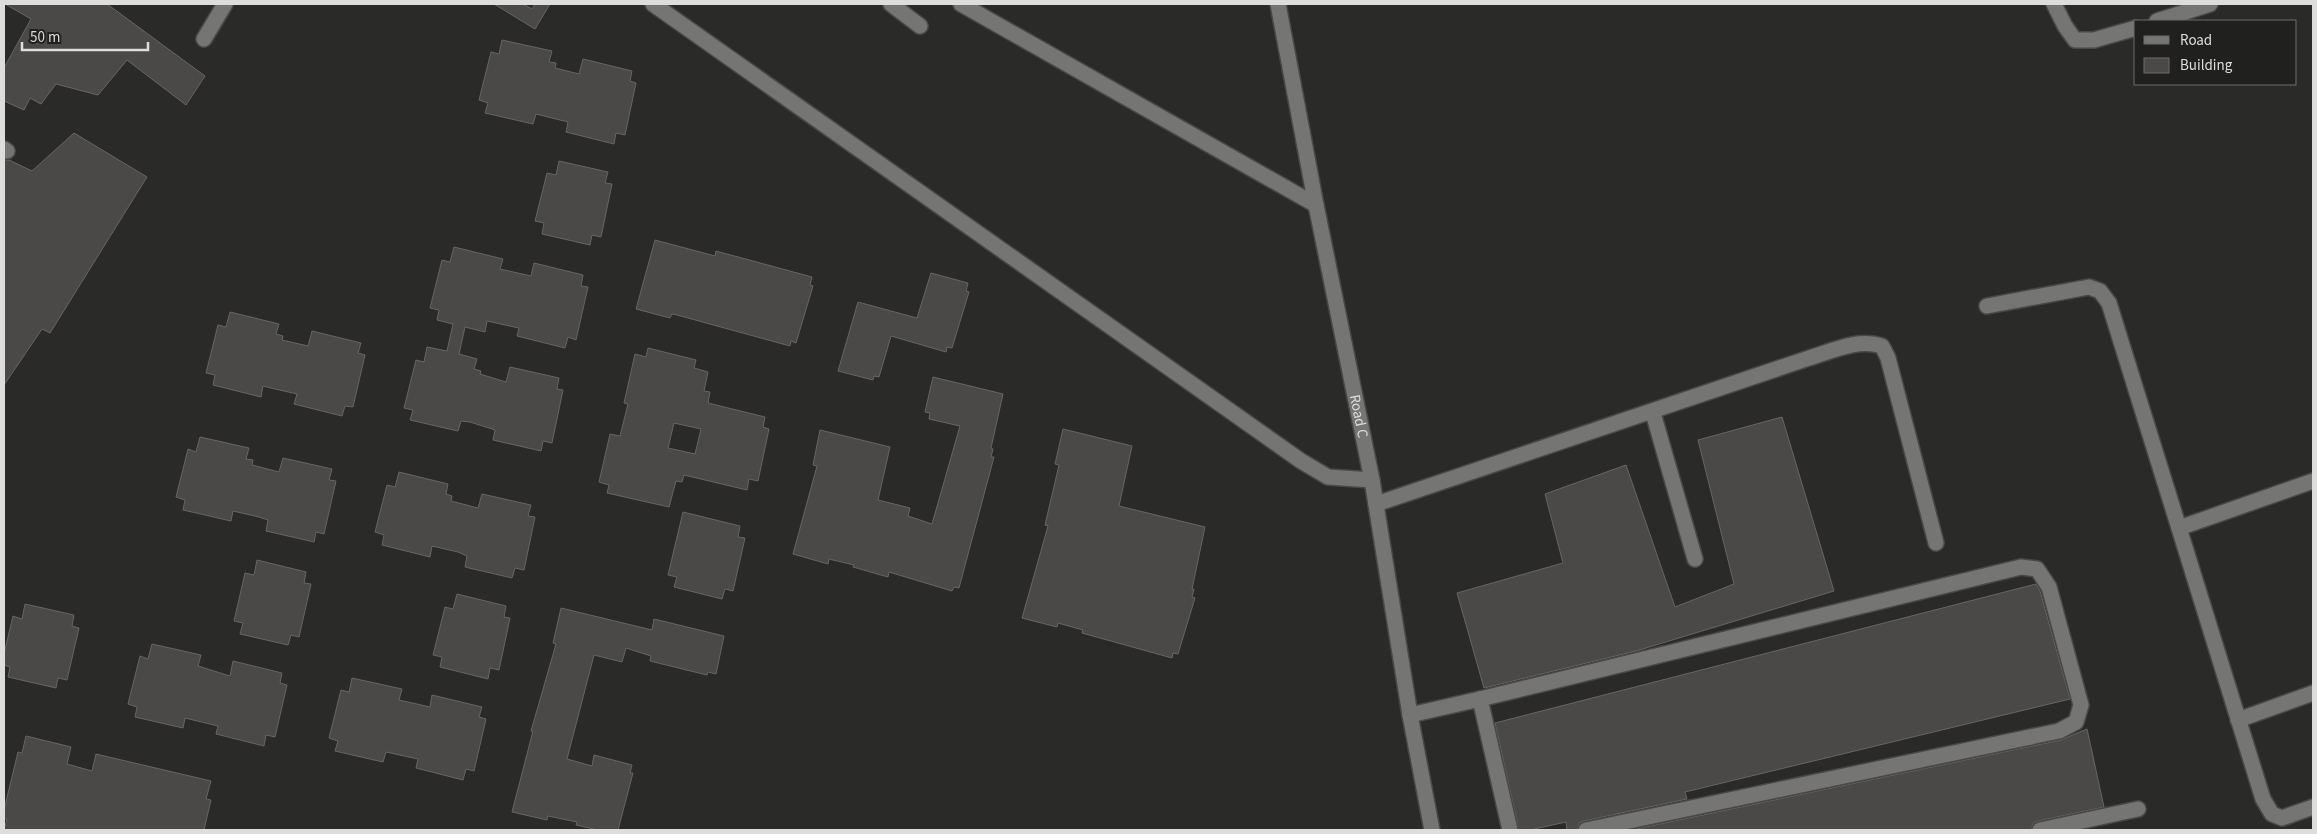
<svg xmlns="http://www.w3.org/2000/svg" width="2317" height="834" font-family="'Source Sans 3',sans-serif">
<style>
.building{fill:#4a4947;stroke:#666663;fill-rule:evenodd}
.lines{fill:none;stroke-linecap:round;stroke-linejoin:round}
.minor-casing{stroke:#484846;stroke-width:18}
.minor{stroke:#757673;stroke-width:15}
.labels{text-anchor:middle;stroke-width:5;stroke-linejoin:round;paint-order:stroke}
.street-label{font-size:15px;fill:#dddedc;stroke:#20211f}
</style>
<rect width="100%" height="100%" fill="#2a2b28"/>
<path class="building" d="M5 4H107L205 76 186 105 127 60 98 95 56 84 41 104 30 98 24 110 4 101V68L31 19Z
M494 4H523L532 9 535 4H550L535 29Z
M502 40 552 51 549 62 556 63 555 68 579 74 583 59 632 71 630 81 636 83 625 135 616 133 614 144 566 132 568 122 536 114 533 124 485 113 488 103 479 100 491 52 499 54Z
M74 133 147 177 50 333 42 329 4 385V160H9L32 171Z
M559 161 608 172 605 183 612 184 601 237 592 235 590 245 542 234 544 223 535 221 547 173 556 175Z
M655 240 715 256 716 251 812 277 810 285 813 286 796 343 791 341 790 346 677 315 672 314 670 318 636 309Z
M454 247 503 259 500 269 531 276 534 263 583 275 581 286 588 287 576 340 568 337 565 348 517 336 519 328 487 321 485 332 465 327 459 354 477 359 474 369 481 371 480 374 506 382 510 367 559 378 557 389 563 390 552 443 543 441 541 451 493 440 495 430 470 422 461 421 458 431 410 420 413 410 404 408 416 360 424 362 427 347 447 351 453 324 437 320 439 310 430 308 442 260 450 262Z
M931 273 968 283 966 291 969 292 952 348 947 347 946 352 891 336 879 377 874 376 873 380 838 371 858 302 917 318Z
M230 312 279 324 276 334 283 336 282 340 308 346 312 331 361 343 358 353 365 355 353 407 345 406 342 416 294 404 297 394 275 389 263 386 261 397 213 385 215 375 206 373 218 325 226 327Z
M648 348 696 360 694 368 708 372 704 391 710 392 708 403 765 417 763 427 769 429 758 481 749 479 747 490 684 475 682 482 676 481 669 507 607 493 609 485 599 482 610 434 620 436 628 404 624 403 635 354 646 357ZM674 423 701 429 695 454 668 448Z
M933 377 1003 394 991 448 993 449 991 457H994L959 588 954 587 952 591 889 572 888 577 853 567 854 565 829 559 828 564 793 554 817 466 813 465 820 430 890 447 878 500 910 508 908 516 932 524 960 426 929 419 930 413 925 412Z
M1782 417 1834 591 1636 651 1484 688 1457 593 1563 563 1545 494 1626 465 1675 607 1734 584 1698 440Z
M1063 429 1132 446 1119 506 1205 527 1192 589H1194L1192 597 1195 598 1178 654 1173 653 1172 658 1082 633 1083 630 1058 623 1057 627 1022 618 1048 526 1045 525 1059 465 1055 464Z
M200 437 249 448 246 459 253 460 252 465 279 472 283 458 332 469 329 480 336 481 324 534 316 532 314 542 266 531 268 520 259 517 233 511 231 521 183 510 185 500 176 497 188 449 196 452Z
M399 472 448 484 446 494 452 496 451 501 478 508 482 494 531 505 528 516 535 517 524 570 515 568 512 578 465 567 467 556 458 552 432 546 430 557 382 545 384 535 375 532 387 485 395 487Z
M683 512 740 526 738 537 745 538 733 591 725 589 722 599 674 587 677 577 668 575Z
M257 560 306 572 304 583 311 584 299 637 291 635 288 645 240 634 243 623 234 621 245 573 254 575Z
M2036 584 2040 591 2070 699 1685 792 1687 799 1584 821 1579 823 1577 830H1567L1566 822 1530 830H1519L1495 723Z
M457 594 506 606 504 617 510 618 499 670 490 668 488 679 440 667 442 657 433 655 445 607 453 609Z
M25 604 74 615 72 626 79 628 67 680 58 678 56 688 8 677 10 667 4 665V654L13 616 22 619Z
M561 608 652 630 654 619 724 636 716 674 708 672 707 675 650 661 651 656 626 648 622 662 594 655 567 759 592 766 594 755 632 765 630 773H633L618 830H598L576 825 577 822 548 816 547 820 512 812 533 731H531L556 644 553 643Z
M152 644 201 655 198 666 230 676 233 661 282 673 280 683 287 685 275 737 266 735 264 746 216 734 218 726 185 718 183 728 135 717 137 707 128 704 140 656 148 659Z
M352 678 402 689 399 700 430 707 432 695 482 707 479 717 486 719 474 771 466 769 463 780 416 768 418 759 386 752 383 762 335 751 338 741 329 738 341 690 349 692Z
M2087 729 2104 807 2038 821 2033 823 2031 830H1631L2061 740Z
M26 736 71 747 67 764 92 771 96 754 211 781 206 799 211 800 204 830H4L7 819H4V810L18 752 22 753Z"/>
<g class="lines">
<defs>
<g id="minor">
<path d="M653 4 1301 461 1328 477 1372 480"/>
<path d="M891 4 920 26"/>
<path d="M961 4 1316 205"/>
<path id="s1" d="M1278 4 1316 205 1372 480 1410 715 1432 830"/>
<path d="M2054 4 2065 26 2075 40H2094L2136 28"/>
<path d="M2157 21 2210 4"/>
<path d="M204 39 225 4"/>
<path d="M4 149 7 151"/>
<path d="M1987 306 2089 287 2100 291 2109 303 2179 528 2313 481"/>
<path d="M1653 413 1695 559"/>
<path d="M1376 504 1809 358C1832 351 1858 338 1882 346L1888 358 1936 543"/>
<path d="M2179 528 2263 799 2272 814 2282 818 2313 807"/>
<path d="M1410 715 1480 699"/>
<path d="M2238 720 2313 693"/>
<path d="M1510 830 1480 699 2021 567 2037 569 2049 587 2081 705 2076 722 2059 731 1586 830"/>
<path d="M2040 830 2138 809"/>
</g>
</defs>
<use href="#minor" class="minor-casing"/>
<use href="#minor" class="minor"/>
</g>
<g class="labels">
<g class="street-label">
<text dy="5" stroke="none"><textPath href="#s1" startOffset="420">Road C</textPath></text>
</g>
</g>
<rect width="2317" height="834" fill="none" stroke="#dddedc" stroke-width="10"/>
<rect x="2134" y="20" width="162" height="65" fill="#20211f" stroke="#6c6d6b"/>
<rect x="2144" y="36" width="25" height="8" fill="#757673" stroke="#6c6d6b"/>
<text x="2180" y="45" font-size="15" fill="#dddedc">Road</text>
<rect x="2144" y="58" width="25" height="15" fill="#4a4947" stroke="#6c6d6b"/>
<text x="2180" y="70" font-size="15" fill="#dddedc">Building</text>
<path d="M22 42v8h126v-8" fill="none" stroke="#dddedc" stroke-width="2.5"/>
<text x="30" y="42" font-size="15" fill="#dddedc" stroke="#20211f" stroke-width="4" paint-order="stroke">50 m</text>
</svg>
